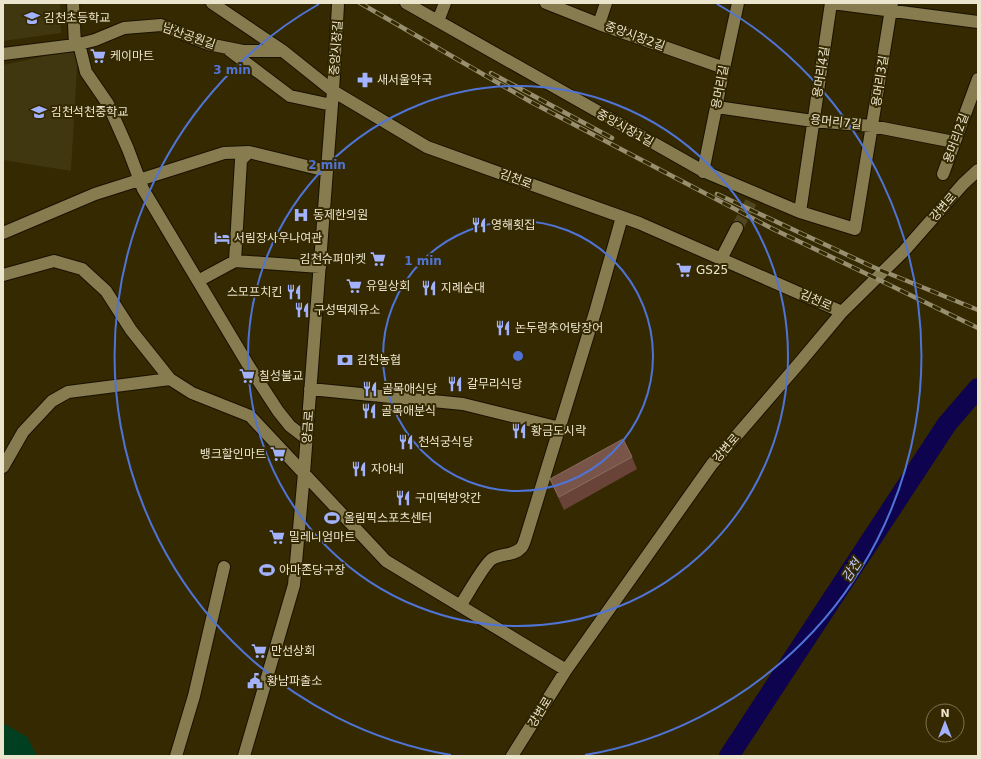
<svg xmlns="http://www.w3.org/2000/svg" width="981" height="759" font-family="'DejaVu Sans','Noto Sans KR',sans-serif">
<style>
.built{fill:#40360f}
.green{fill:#004020}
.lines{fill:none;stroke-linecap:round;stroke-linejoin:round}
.river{stroke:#0e034f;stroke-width:20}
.minor-tunnel{stroke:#4f451f;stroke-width:12;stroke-dasharray:12 6;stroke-linecap:butt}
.minor-casing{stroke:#181200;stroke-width:14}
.minor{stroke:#877b50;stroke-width:12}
.rail-casing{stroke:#978f6f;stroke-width:4.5}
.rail{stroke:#342900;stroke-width:3;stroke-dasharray:9;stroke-linecap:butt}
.wall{fill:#6a4338}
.building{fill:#785548;stroke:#8a6b5d}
.ring{fill:none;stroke:#5074d6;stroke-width:2}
.labels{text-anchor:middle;stroke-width:4;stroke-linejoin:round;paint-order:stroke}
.poi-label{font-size:12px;fill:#ebe5ce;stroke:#342900;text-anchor:start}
.street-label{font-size:12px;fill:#ebe5ce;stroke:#342900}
.water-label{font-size:13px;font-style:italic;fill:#becaff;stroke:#342900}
.centre{fill:#5074d6;stroke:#342900;stroke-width:2}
.ring-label{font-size:12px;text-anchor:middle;font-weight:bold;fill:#5074d6;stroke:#342900;stroke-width:4;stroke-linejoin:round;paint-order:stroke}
</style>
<rect width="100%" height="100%" fill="#342900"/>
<path class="built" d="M3 3H60L61 33 3 41Z
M78 49 71 171 3 160V65Z"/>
<path class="green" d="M3 723 27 737 37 756H3Z"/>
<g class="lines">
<path class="river" d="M729 756 947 424 978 388"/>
<path class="minor-tunnel" d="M737 228 751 202"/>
<defs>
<path id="minor" d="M73 3 75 45
M212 3 283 51 333 91 427 147 639 223 842 312
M406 3 703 171 800 212 855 229 892 3
M546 3 599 24 724 68
M832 3 978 22
M438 21 445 3
M599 24 606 3
M79 44 86 72 108 104 128 149 143 189 250 368 278 411 290 426 307 439
M229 50 290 96 332 105
M3 54 75 45 95 40 124 28 161 25 208 44 243 51H283
M717 107 813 121 872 126 954 142
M703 172 724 68 738 3
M943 174 978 79
M800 212 831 3
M3 233 95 194 224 153 249 152 327 171
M721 259 737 228
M235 261 241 160 249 152
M3 275 54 261 82 269 106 291 131 330 170 379 192 393 250 416 386 561 566 670
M198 281 235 261 320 267
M310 389 463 404 560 428
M3 467 23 432 52 401 68 392 170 379
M460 606C467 596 484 564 492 559 501 553 514 556 521 548 523 546 524 543 525 540L596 309 622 217
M176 756 194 696 224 567
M244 756 294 585 304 473 333 91 338 5
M512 756 566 670 712 464 801 361 842 312 904 251 963 184 978 170"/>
</defs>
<use href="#minor" class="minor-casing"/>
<use href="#minor" class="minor"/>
<defs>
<path id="rail" d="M360 3 531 102 773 229 871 276 978 328
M491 73 612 138
M717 194 873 267 978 310"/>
</defs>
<use href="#rail" class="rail-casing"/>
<use href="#rail" class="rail"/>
</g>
<path class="wall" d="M632 457 637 469 564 510 555 491 550 479Z"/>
<path class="building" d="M623 439 632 457 559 497 550 479Z"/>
<g class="ring">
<circle cx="518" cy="356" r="135"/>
<circle cx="518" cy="356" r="270"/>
<path d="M451 755A405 405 0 0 1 319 4M717 4A405 405 0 0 1 585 755"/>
</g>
<defs>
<symbol id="school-bare" viewBox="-9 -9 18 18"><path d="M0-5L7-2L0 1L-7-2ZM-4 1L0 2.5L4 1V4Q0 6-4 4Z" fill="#a2b2fd" stroke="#342900" stroke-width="2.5" paint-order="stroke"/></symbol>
<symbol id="supermarket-bare" viewBox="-9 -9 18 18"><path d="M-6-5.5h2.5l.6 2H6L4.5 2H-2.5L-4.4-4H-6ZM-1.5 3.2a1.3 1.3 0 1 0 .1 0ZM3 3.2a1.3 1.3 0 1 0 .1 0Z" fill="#a2b2fd" stroke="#342900" stroke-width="2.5" paint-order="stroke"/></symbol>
<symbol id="pharmacy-bare" viewBox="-9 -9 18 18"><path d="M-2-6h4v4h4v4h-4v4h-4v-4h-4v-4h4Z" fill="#a2b2fd" stroke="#342900" stroke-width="2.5" paint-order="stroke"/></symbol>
<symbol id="hospital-bare" viewBox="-9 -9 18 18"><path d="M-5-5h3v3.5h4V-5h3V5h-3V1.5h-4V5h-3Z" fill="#a2b2fd" stroke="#342900" stroke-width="2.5" paint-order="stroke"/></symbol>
<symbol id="restaurant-bare" viewBox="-9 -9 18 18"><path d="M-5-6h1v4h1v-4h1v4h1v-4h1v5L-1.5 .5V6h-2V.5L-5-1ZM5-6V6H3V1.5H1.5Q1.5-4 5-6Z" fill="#a2b2fd" stroke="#342900" stroke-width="2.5" paint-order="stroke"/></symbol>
<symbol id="hotel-bare" viewBox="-9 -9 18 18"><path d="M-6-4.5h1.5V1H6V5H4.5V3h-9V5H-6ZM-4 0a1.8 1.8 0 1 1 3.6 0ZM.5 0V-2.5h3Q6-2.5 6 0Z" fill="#a2b2fd" stroke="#342900" stroke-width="2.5" paint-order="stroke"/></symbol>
<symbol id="bank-bare" viewBox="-9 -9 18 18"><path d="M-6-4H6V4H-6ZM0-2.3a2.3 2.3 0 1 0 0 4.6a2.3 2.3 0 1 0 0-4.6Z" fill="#a2b2fd" stroke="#342900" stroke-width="2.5" paint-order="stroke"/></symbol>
<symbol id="stadium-bare" viewBox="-9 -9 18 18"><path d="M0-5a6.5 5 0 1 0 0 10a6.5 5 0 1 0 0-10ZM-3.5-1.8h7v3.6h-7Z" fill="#a2b2fd" stroke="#342900" stroke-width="2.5" paint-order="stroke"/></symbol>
<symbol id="civic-bare" viewBox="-9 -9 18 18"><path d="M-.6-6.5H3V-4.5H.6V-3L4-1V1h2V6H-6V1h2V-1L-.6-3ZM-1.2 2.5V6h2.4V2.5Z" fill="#a2b2fd" stroke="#342900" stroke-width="2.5" paint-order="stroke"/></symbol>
</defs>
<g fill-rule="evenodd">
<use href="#school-bare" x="21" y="7" width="22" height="22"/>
<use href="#supermarket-bare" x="87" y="45" width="22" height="22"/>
<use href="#pharmacy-bare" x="354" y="69" width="22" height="22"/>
<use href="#school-bare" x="28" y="101" width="22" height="22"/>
<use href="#hospital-bare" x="290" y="204" width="22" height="22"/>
<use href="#restaurant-bare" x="468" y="214" width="22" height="22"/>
<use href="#hotel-bare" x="211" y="227" width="22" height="22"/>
<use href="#supermarket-bare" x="367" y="248" width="22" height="22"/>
<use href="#supermarket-bare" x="673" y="259" width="22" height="22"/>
<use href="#supermarket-bare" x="343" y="275" width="22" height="22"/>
<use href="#restaurant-bare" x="418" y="277" width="22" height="22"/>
<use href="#restaurant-bare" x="283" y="281" width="22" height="22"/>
<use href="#restaurant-bare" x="291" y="299" width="22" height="22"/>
<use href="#restaurant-bare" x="492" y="317" width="22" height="22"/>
<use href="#bank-bare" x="334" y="349" width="22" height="22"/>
<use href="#supermarket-bare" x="236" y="365" width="22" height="22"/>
<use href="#restaurant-bare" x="444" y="373" width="22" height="22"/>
<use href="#restaurant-bare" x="359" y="378" width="22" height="22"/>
<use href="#restaurant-bare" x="358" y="400" width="22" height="22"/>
<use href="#restaurant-bare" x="508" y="420" width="22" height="22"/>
<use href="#restaurant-bare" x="395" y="431" width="22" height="22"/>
<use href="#supermarket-bare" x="267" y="443" width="22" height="22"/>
<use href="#restaurant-bare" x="348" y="458" width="22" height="22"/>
<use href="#restaurant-bare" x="392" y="487" width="22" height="22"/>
<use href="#stadium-bare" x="321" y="507" width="22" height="22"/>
<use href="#supermarket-bare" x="266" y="526" width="22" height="22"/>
<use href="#stadium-bare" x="256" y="559" width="22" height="22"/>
<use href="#supermarket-bare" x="248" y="640" width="22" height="22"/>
<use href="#civic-bare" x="244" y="670" width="22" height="22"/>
</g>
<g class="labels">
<g class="poi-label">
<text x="44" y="22">김천초등학교</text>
<text x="110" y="60">케이마트</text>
<text x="377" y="84">새서울약국</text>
<text x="51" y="116">김천석천중학교</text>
<text x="313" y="219">동제한의원</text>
<text x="491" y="229">영해횟집</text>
<text x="234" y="242">서림장사우나여관</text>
<text x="366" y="263" text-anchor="end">김천슈퍼마켓</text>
<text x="696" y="274">GS25</text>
<text x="366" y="290">유일상회</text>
<text x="441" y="292">지례순대</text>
<text x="282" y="296" text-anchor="end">스모프치킨</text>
<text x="314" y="314">구성떡제유소</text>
<text x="515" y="332">논두렁추어탕장어</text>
<text x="357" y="364">김천농협</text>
<text x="259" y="380">칠성불교</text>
<text x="467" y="388">갈무리식당</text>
<text x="382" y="393">골목애식당</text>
<text x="381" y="415">골목애분식</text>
<text x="531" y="435">황금도시락</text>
<text x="418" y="446">천석궁식당</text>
<text x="266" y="458" text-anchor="end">뱅크할인마트</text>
<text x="371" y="473">자야네</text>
<text x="415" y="502">구미떡방앗간</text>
<text x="344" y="522">올림픽스포츠센터</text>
<text x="289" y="541">밀레니엄마트</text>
<text x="279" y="574">아마존당구장</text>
<text x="271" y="655">만선상회</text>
<text x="267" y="685">황남파출소</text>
</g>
<g class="street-label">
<text transform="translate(189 36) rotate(19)" y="4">남산공원길</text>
<text transform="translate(635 36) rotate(20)" y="4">중앙시장2길</text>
<text transform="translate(336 48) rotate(-86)" y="4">중앙시장길</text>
<text transform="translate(821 72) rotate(-81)" y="4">용머리4길</text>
<text transform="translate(880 81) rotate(-81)" y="4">용머리3길</text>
<text transform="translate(720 87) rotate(-79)" y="4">용머리길</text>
<text transform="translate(836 122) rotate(6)" y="4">용머리7길</text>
<text transform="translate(625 128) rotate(29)" y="4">중앙시장1길</text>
<text transform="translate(956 138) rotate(-70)" y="4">용머리2길</text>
<text transform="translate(516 179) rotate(20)" y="4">김천로</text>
<text transform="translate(943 207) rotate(-49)" y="4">강변로</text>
<text transform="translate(816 300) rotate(24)" y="4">김천로</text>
<text transform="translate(308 427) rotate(-86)" y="4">양금로</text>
<text transform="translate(726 448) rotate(-49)" y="4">강변로</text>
<text transform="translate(540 712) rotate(-58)" y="4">강변로</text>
</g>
<g class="water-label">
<text transform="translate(851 570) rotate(-57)" y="5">감천</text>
</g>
</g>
<circle cx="518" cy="356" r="6" class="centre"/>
<g class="ring-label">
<text x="232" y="74">3 min</text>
<text x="327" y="169">2 min</text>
<text x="423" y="265">1 min</text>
</g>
<rect width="981" height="759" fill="none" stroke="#ebe5ce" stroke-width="8"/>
<g transform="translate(945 723)"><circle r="19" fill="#342900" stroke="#7d7452"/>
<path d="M0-3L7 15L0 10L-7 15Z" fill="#a2b2fd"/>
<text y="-6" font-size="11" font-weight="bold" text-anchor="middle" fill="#ebe5ce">N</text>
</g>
</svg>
